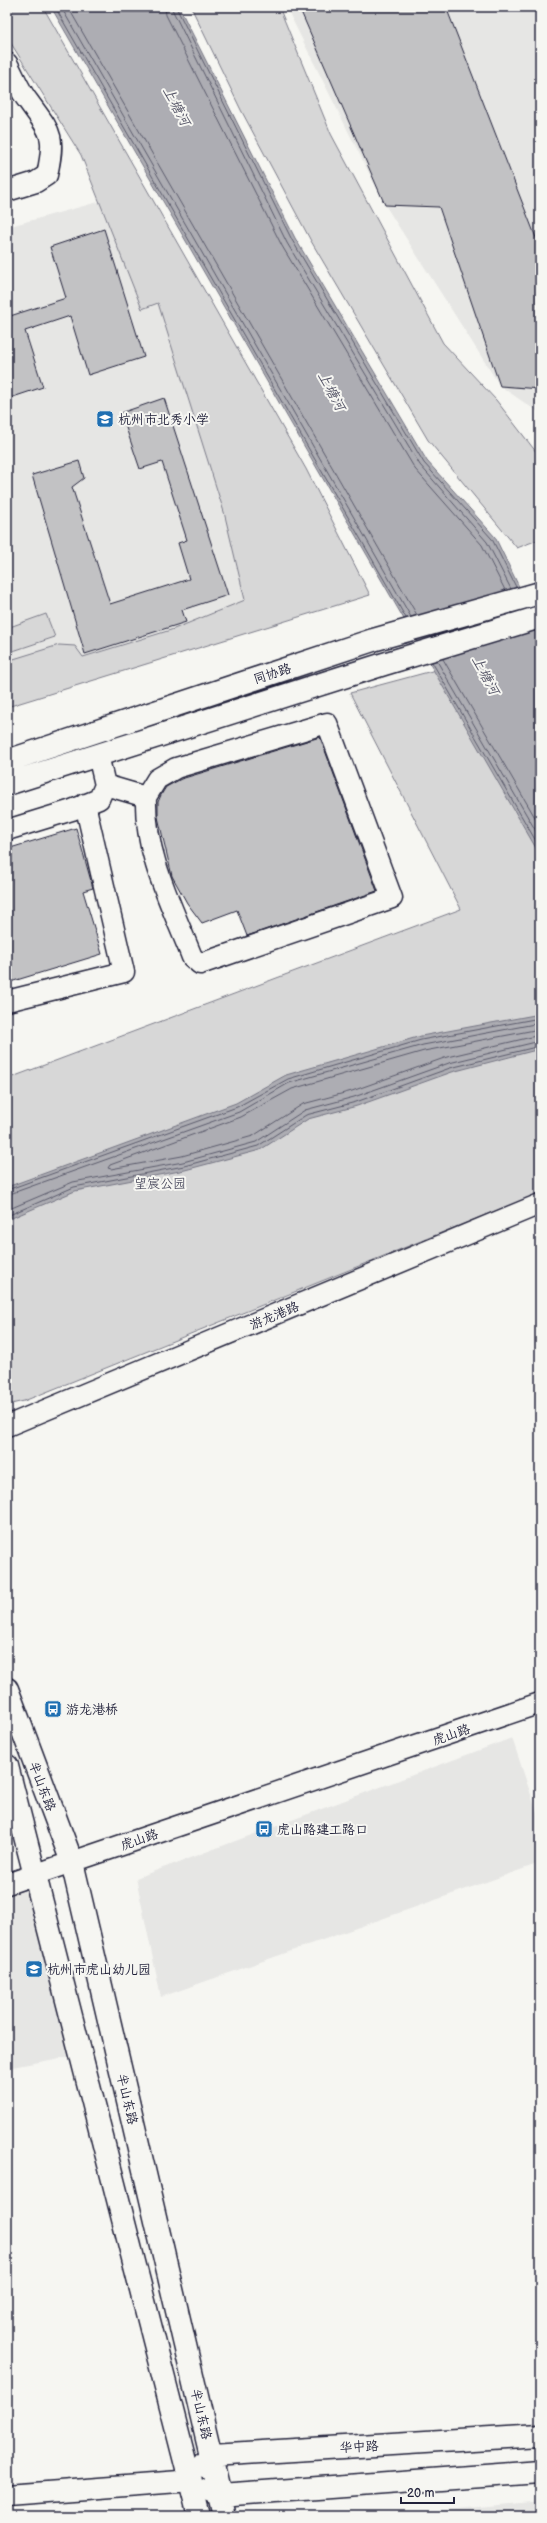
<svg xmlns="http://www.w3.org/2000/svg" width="547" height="2523" font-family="'Balsamiq Sans','LXGW WenKai TC',sans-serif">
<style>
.built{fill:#e6e6e4}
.green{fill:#d7d7d7;stroke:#7c7c89}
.water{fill:#adadb3;stroke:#757583}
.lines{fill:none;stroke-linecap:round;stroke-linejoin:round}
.shore{stroke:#5a5a6b;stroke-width:1}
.building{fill:#c2c2c4;stroke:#22223b}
.minor-casing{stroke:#22223b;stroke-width:23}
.major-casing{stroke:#22223b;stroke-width:25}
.minor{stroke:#f6f6f2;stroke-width:20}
.major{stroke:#f6f6f2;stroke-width:22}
.labels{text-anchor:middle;stroke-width:4;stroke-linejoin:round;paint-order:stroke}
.poi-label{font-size:13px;fill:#22223b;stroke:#f6f6f2;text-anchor:start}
.street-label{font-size:13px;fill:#22223b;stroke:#f6f6f2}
.park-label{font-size:13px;fill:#4f4f62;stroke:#f6f6f2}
.water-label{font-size:14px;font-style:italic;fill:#535365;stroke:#f6f6f2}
</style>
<rect width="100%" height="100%" fill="#f6f6f2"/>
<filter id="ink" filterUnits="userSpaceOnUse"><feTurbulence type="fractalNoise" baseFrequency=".025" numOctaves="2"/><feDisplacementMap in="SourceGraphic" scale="8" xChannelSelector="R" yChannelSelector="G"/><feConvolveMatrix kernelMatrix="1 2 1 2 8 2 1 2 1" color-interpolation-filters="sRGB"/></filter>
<g filter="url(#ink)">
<path class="built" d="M286 7H539L540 411 538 412 500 386 385 205Z
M131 193 264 612 7 683V227Z
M512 1738 540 1822V1863L161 1997 136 1878Z
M36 1875 82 2054 7 2068V1884Z
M540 2501V2516H387Z"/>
<path class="green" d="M7 7H43L306 469 370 595 7 707V661L59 645 75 646 83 657 174 629 245 600 224 512 158 303 142 309 81 155 7 37Z
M191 7H279L331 134 443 343 496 400 540 457V539L517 548 428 440 311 241 241 110Z
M46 614 55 637 7 653V628Z
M540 642V1193L24 1401 7 1405V1079L461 909 350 693Z"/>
<path class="water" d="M51 7H179L295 238 427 461 495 537 540 630V855Z
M540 1014V1049L452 1072 357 1106 308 1119 260 1150 185 1170 75 1191 7 1220V1187L236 1103 286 1075 421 1036Z"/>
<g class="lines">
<path class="shore" d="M55 7 406 618
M61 7 411 617
M68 7 417 615
M165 7 166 15 282 246 415 469 482 545 505 590
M171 7 287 243 420 465 487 542 511 589
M176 7 292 240 424 463 492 539 516 587
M443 659 540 826
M437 661 540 838
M432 662 540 848
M540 1029 424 1051 292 1089 241 1117 110 1165 108 1168 111 1169 182 1156 253 1136 303 1104 352 1091 447 1057 540 1035
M7 1190 237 1107 288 1079 421 1040 540 1018
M7 1195 239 1112 289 1083 423 1045 540 1023
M7 1210 73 1182 183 1162 256 1142 305 1110 354 1097 449 1063 540 1041
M7 1216 74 1187 184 1166 258 1146 306 1115 356 1102 450 1068 540 1046"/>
</g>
<path class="building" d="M299 7H446L540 248V389L500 386 439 207 385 205Z
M104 229 144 357 88 375 70 316 25 331 43 387 7 399V317L66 298 50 247Z
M164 398 228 595 182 610 186 622 85 654 32 475 79 461 84 478 72 487 110 604 189 579 178 543 187 540 162 462 140 469 121 413Z
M320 737 377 891 247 936 237 910 202 923 187 903 172 876 158 817V802L161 795 166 787 181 779Z
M76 828 93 888 83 891 102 954 7 983V849Z"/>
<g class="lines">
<defs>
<path id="minor" d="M7 63C14 75 19 90 28 101 51 133 56 134 47 175L36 182 7 191
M105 785 146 797 157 779 176 768 327 723 392 898 200 964 192 957C172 906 144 854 146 797
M7 830 72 810 99 799 105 785 98 755
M7 1001 124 972 85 804
M7 1426 540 1204
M7 1884 540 1703
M7 2495 192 2481"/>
<path id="major" d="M7 761 373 640 540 593
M7 784 384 664 540 617
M7 1689 72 1862 225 2516
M7 1766 199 2516
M203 2466 212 2455 540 2435
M208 2489 220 2495 540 2472"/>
</defs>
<use href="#minor" class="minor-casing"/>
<use href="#major" class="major-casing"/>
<use href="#minor" class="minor"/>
<use href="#major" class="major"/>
</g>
</g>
<defs>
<symbol id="school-square" viewBox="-11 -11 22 22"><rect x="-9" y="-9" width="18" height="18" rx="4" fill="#1f6fb2" stroke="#f6f6f2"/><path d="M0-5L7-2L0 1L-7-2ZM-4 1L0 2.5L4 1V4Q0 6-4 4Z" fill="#fff"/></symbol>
<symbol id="bus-square" viewBox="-11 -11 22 22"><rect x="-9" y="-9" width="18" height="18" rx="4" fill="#1f6fb2" stroke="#f6f6f2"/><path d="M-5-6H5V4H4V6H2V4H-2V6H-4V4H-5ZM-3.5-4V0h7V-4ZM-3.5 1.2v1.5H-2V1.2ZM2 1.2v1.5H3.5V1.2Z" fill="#fff"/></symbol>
</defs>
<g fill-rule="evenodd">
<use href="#school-square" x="95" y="409" width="20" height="20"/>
<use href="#bus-square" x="43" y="1699" width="20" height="20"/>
<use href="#bus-square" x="254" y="1819" width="20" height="20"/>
<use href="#school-square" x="24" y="1959" width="20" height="20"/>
</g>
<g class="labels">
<g class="poi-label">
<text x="118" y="424">杭州市北秀小学</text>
<text x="66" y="1714">游龙港桥</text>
<text x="277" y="1834">虎山路建工路口</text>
<text x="47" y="1974">杭州市虎山幼儿园</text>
</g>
<g class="street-label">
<text transform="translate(272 673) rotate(-18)" y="5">同协路</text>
<text transform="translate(274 1315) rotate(-23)" y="5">游龙港路</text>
<text transform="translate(451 1734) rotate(-19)" y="5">虎山路</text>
<text transform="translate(43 1786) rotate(69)" y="5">半山东路</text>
<text transform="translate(139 1839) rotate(-19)" y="5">虎山路</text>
<text transform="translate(128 2099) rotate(77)" y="5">半山东路</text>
<text transform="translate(202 2414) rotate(77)" y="5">半山东路</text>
<text transform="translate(359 2446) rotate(-3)" y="5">华中路</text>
</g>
<g class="park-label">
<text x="160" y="1188">望宸公园</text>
</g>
<g class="water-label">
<text transform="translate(177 106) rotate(62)" y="5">上塘河</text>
<text transform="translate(332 391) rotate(62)" y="5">上塘河</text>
<text transform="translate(486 675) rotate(62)" y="5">上塘河</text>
</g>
</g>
<rect width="547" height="2523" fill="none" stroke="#f6f6f2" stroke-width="24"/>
<rect x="12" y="12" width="523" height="2499" fill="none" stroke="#22223b" stroke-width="1.5" filter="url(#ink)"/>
<path d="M401 2497v6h53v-6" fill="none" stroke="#22223b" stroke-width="2"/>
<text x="407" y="2497" font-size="12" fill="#22223b" stroke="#f6f6f2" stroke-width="3" paint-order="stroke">20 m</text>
</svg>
